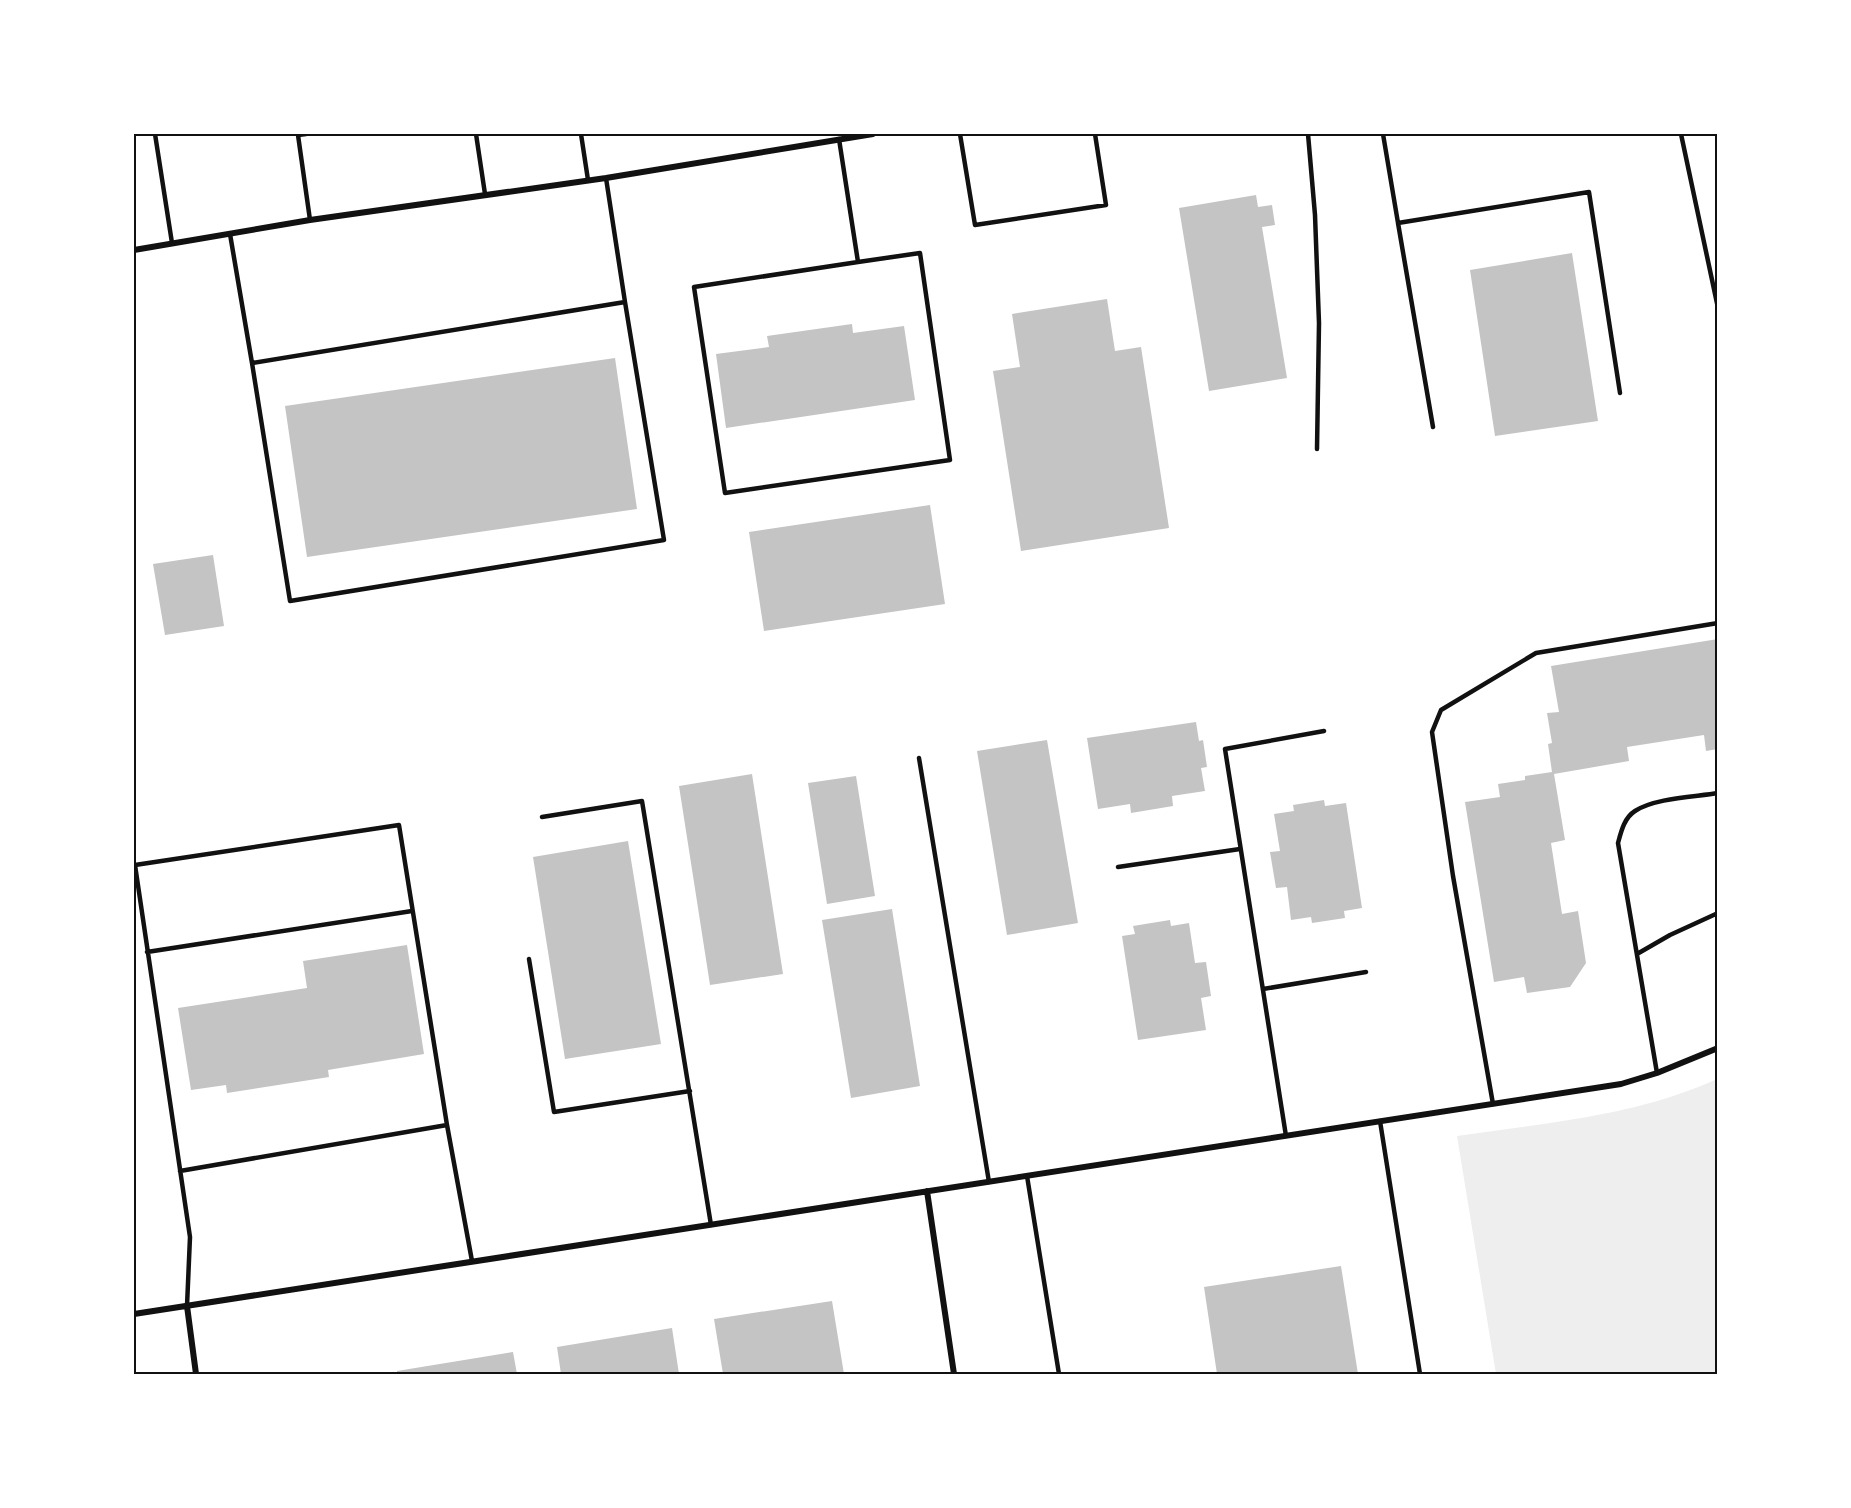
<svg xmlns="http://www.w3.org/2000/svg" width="1851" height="1508" font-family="Quicksand,sans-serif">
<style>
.green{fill:#eee}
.building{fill:#c4c4c4}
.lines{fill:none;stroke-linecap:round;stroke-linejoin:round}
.service{stroke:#111;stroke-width:4.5}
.minor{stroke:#111;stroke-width:6}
.neatline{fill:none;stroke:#111;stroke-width:2}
</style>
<rect width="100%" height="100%" fill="#fff"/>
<path class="green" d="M1717 1079V1374H1496L1457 1136C1544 1123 1637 1116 1717 1079Z"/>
<path class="building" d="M1256 195 1258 207 1272 205 1275 225 1262 227 1287 378 1209 391 1179 208Z
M1572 253 1598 421 1495 436 1470 270Z
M1107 299 1115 351 1141 347 1169 528 1021 551 993 371 1020 367 1012 314Z
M852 324 853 333 904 326 915 400 726 428 716 354 769 347 767 336Z
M615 358 637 509 307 557 285 406Z
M930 505 945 604 764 631 749 532Z
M213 555 224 626 165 635 153 564Z
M1718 639V749L1706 751 1704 735 1627 747 1629 761 1554 774 1565 840 1551 843 1562 914 1578 911 1586 963 1570 987 1527 993 1524 977 1494 982 1465 802 1500 797 1498 784 1525 780V776L1552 772 1548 744 1552 743 1547 713 1559 712 1551 666Z
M1196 722 1199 741 1203 740 1207 767 1201 768 1205 791 1172 796 1173 806 1131 813 1130 804 1098 809 1087 738Z
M1047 740 1078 923 1007 935 977 751Z
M752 774 783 974 710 985 679 786Z
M856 776 875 896 827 904 808 783Z
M1324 800 1325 806 1346 803 1362 908 1344 911 1345 918 1312 923 1311 917 1291 920 1287 887 1276 888 1270 852 1280 851 1274 814 1294 811 1293 805Z
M628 841 661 1044 565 1059 533 857Z
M892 909 920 1086 851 1098 822 920Z
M1170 920 1171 926 1189 923 1195 963 1206 962 1211 996 1201 998 1206 1030 1138 1040 1122 936 1135 934 1133 926Z
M407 945 424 1054 328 1070 329 1077 227 1093 226 1085 191 1090 178 1008 307 988 303 961Z
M1341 1266 1358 1374H1217L1204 1287Z
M832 1301 844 1374H723L714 1319Z
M672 1328 679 1374H561L557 1347Z
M513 1352 517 1374H397V1371Z"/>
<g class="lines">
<path class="service" d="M155 134 172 243
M306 134 298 135 310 220
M476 134 485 194
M581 134 588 180
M960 134 975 225 1106 205 1095 134
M1308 134 1315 215 1319 323 1317 449
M1383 134 1398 223 1589 192 1620 393
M1681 134 1718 308
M839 139 858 262 694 287 725 493 950 460 920 253 858 262
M1398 223 1433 427
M230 234 252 363 625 302 606 178
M252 363 290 601 664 540 625 302
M919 758 989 1182
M542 817 642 801 711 1225
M1118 867 1240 849
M147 952 412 911
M1637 954 1670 935 1718 913
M529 959 554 1112 690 1091
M1263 989 1366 972
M1657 1073 1618 843C1621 832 1624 818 1635 811 1655 798 1694 797 1718 793
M1493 1104 1453 876 1432 732 1441 710 1536 653 1718 623
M1380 1121 1420 1374
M1286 1136 1225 749 1324 731
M180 1171 447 1125
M1027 1176 1059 1374
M187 1306 190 1237 135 865 399 825 447 1125 472 1261"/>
<path class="minor" d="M134 250 310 220 606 178 873 134
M927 1191 954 1374
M187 1306 196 1374
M134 1314 1621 1084 1657 1073 1718 1048"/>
</g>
<rect width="1851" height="1508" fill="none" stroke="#ffffff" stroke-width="270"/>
<rect x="135" y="135" width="1581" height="1238" class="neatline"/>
</svg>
